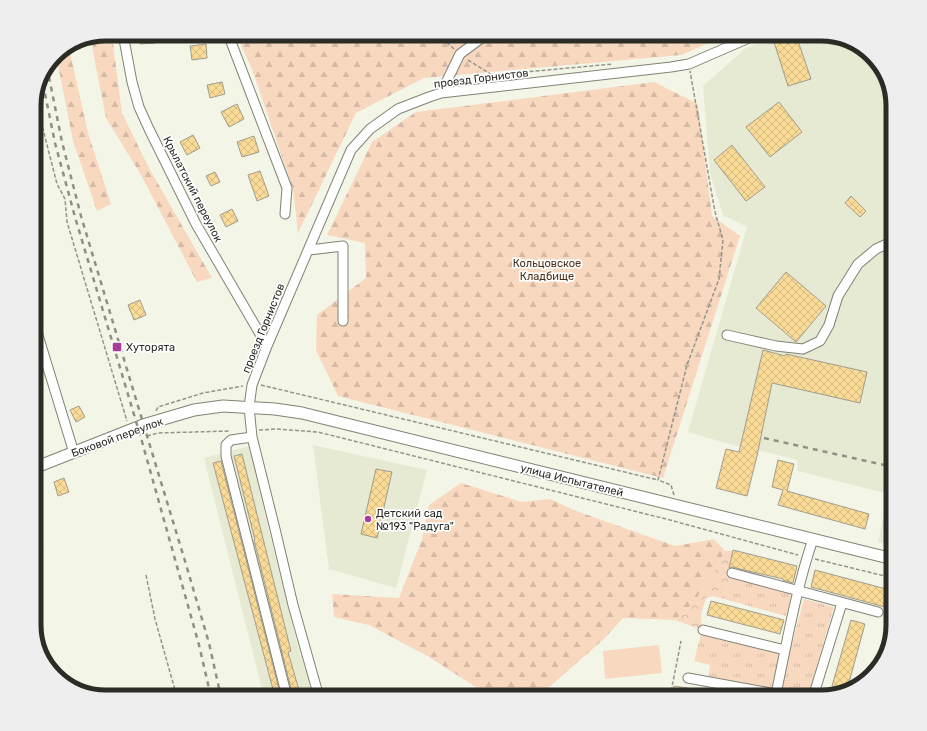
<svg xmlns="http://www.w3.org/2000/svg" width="927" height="731" font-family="Rubik,sans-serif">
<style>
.built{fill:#e6ead3}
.grass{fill:url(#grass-tufts)}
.forest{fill:url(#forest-firs)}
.park{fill:url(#park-crowns)}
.garden{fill:#f9d8c0}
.building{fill:url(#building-cross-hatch);stroke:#a29c8f}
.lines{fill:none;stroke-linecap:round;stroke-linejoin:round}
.minor-casing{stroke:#808375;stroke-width:11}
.major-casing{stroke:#808375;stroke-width:13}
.path{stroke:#93958a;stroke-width:1.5;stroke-dasharray:4 2;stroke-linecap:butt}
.minor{stroke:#fff;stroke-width:9}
.major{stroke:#fff;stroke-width:11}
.rail{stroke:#8e9085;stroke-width:2.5;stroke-dasharray:5 5;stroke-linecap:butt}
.poi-dot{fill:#a93b99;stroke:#fff;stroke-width:1.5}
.labels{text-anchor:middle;stroke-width:3.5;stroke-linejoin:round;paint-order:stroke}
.street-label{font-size:11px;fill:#2b2c26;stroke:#fff}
.park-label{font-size:11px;fill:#4d2f16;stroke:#fff}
.poi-label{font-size:11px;fill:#2b2c26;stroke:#fff;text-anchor:start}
.rim{fill:none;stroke:#2b2c26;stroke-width:5}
</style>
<defs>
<pattern id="grass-tufts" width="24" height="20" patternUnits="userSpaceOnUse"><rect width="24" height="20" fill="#f9d8c0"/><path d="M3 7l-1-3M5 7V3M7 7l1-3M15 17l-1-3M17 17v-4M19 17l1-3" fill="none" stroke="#d6baa5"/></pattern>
<pattern id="forest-firs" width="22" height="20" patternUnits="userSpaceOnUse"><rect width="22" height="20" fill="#f9d8c0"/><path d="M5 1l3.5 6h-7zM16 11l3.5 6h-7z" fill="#d6baa5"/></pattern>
<pattern id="park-crowns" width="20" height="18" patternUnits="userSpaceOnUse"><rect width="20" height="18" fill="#f9d8c0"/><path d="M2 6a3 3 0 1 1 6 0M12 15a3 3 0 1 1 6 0" fill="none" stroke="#d6baa5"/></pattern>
<pattern id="building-cross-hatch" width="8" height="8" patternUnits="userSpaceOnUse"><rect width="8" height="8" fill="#f9da96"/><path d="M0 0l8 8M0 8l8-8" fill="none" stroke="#d6bb81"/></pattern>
</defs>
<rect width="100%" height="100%" fill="#f3f6e6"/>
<path class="built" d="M785 34H821L868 52 886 74 893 106V545L878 542 888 494 798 471 797 460 758 450 740 447 688 432 747 227 723 215 710 173 703 86 746 48Z
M313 445 427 470 396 588 329 569Z
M250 446 267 523 297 643 314 697H264L204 458Z"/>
<path class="grass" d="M732 573 793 592 786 616 724 599Z
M804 599 834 607 809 693 782 691 790 651Z
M702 630 782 650 771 689 708 680 710 665 694 661Z"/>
<path class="forest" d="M106 34H112L114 52 122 113 149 168 212 278 197 282 141 175 106 118 93 52 92 39Z
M236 34H568L652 43 688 34H724L725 36 681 55 424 78 356 113 298 233 293 189 252 69Z
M69 48 88 133 111 204 97 211 73 141 58 65 57 54 58 52Z
M654 82 698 104 712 216 740 236 663 478 338 396 316 350 317 315 366 278 365 243 327 235 372 142 416 112Z
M461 483 522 502 550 499 574 510 675 546 714 539 725 551 707 585 687 610 675 620 623 618 604 639 548 688 485 693 429 657 369 625 334 617 332 594 399 598 422 539 429 505Z"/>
<path class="park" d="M725 551H734L728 572 732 573 724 599 713 596 706 598 701 615 702 630 675 620 687 610 707 585Z"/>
<path class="garden" d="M659 645 662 673 605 679 603 651Z"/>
<path class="building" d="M154 35 155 43 140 44 139 36Z
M796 35 811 79 788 86 774 42Z
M206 44 207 58 192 60 190 46Z
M222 82 225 94 210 98 207 85Z
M779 102 802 132 770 157 746 127Z
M237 104 244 119 229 127 221 112Z
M193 135 200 148 187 155 180 142Z
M254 136 259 152 242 157 237 142Z
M732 145 765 187 746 201 714 160Z
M260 171 269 196 257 201 248 175Z
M215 172 220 182 211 186 206 176Z
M851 196 866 211 860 217 845 203Z
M232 209 238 221 226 227 220 215Z
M34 258H37L42 281 34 283Z
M786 272 826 306 796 342 756 308Z
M140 300 146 315 134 320 128 305Z
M763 350 785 356 786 354 867 372 860 403 772 383 757 456 747 496 716 488 726 449 739 452Z
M79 406 85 417 76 422 70 410Z
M242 454 291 651 288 652 301 697H293L254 540H255L234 456Z
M778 460 794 464 787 491 869 514 865 529 778 505 783 490 772 487Z
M221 461 281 697H275L213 463Z
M376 469 392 472 377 538 361 534Z
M64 478 69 492 58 496 54 482Z
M36 526 43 549 34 552V527Z
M733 550 797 566 793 583 783 580V579L740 569 733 567 729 568Z
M815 570 890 590 885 607 811 587Z
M711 601 784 620 780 634 707 615Z
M851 620 865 624 847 690 832 686Z
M674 686 719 693V697H673Z"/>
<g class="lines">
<defs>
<path id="minor" d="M123 34 132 82 139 107 149 129 196 224 267 346
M228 34 287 188 285 214
M441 93 460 54 487 34
M309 250 343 246V321
M34 322 74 453
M727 335 776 346 803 349 820 341 829 325 838 296 858 264 876 249 893 241
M252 437 231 440 226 445V456L287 697
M34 448 39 465
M732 573 878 612
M703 630 785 650
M688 678 776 694C787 642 796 589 813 539
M776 694 798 697
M319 697 293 605 275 529 252 437 249 407 252 385 267 346 351 150 370 129 398 109 429 97 441 93 671 67 689 64 758 34
M813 697 842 603"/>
<path id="major" d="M34 468 143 425 194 410 223 406 275 409 302 413 893 559"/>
</defs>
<use href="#minor" class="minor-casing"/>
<use href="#major" class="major-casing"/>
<path class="path" d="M438 34 454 49
M468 60 492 75 613 64
M35 98 57 184 65 199 67 222 127 421
M261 385 658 480
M156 411 158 407 203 393 243 386
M259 430 276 429 318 432 670 520 798 555
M147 436 158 433 230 431
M674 495 671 485 658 480 687 365 719 279 723 240 715 212 690 71
M815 559 893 578
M146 575 155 619 177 697
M885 614 893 616
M670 697 681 641"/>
<use href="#minor" class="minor"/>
<use href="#major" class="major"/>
<path class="rail" d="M47 67 62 142 81 216 147 436 185 561 209 643 221 697
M41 74 55 143 75 217 141 438 199 645 211 697
M764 438 893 467"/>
</g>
<g class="poi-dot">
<rect x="112" y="342" width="10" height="10" rx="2"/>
<circle cx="368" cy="519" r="4"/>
</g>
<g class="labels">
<g class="street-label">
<text transform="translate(481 78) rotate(-7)" y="4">проезд Горнистов</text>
<text transform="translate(193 189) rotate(63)" y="4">Крылатский переулок</text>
<text transform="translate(263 328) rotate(-68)" y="4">проезд Горнистов</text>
<text transform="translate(117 437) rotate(-20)" y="4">Боковой переулок</text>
<text transform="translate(572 480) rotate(14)" y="4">улица Испытателей</text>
</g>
<g class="park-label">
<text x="547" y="267">Кольцовское<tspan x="547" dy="13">Кладбище</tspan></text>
</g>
<g class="poi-label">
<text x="126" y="351">Хуторята</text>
<text x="376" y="517">Детский сад<tspan x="376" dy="13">№193 "Радуга"</tspan></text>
</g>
</g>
<path d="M0 0H927V731H0ZM106 41H821A65 65 0 0 1 886 106V625A65 65 0 0 1 821 690H106A65 65 0 0 1 41 625V106A65 65 0 0 1 106 41Z" fill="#eee" fill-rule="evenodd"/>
<path class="rim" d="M106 41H821A65 65 0 0 1 886 106V625A65 65 0 0 1 821 690H106A65 65 0 0 1 41 625V106A65 65 0 0 1 106 41Z"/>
</svg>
